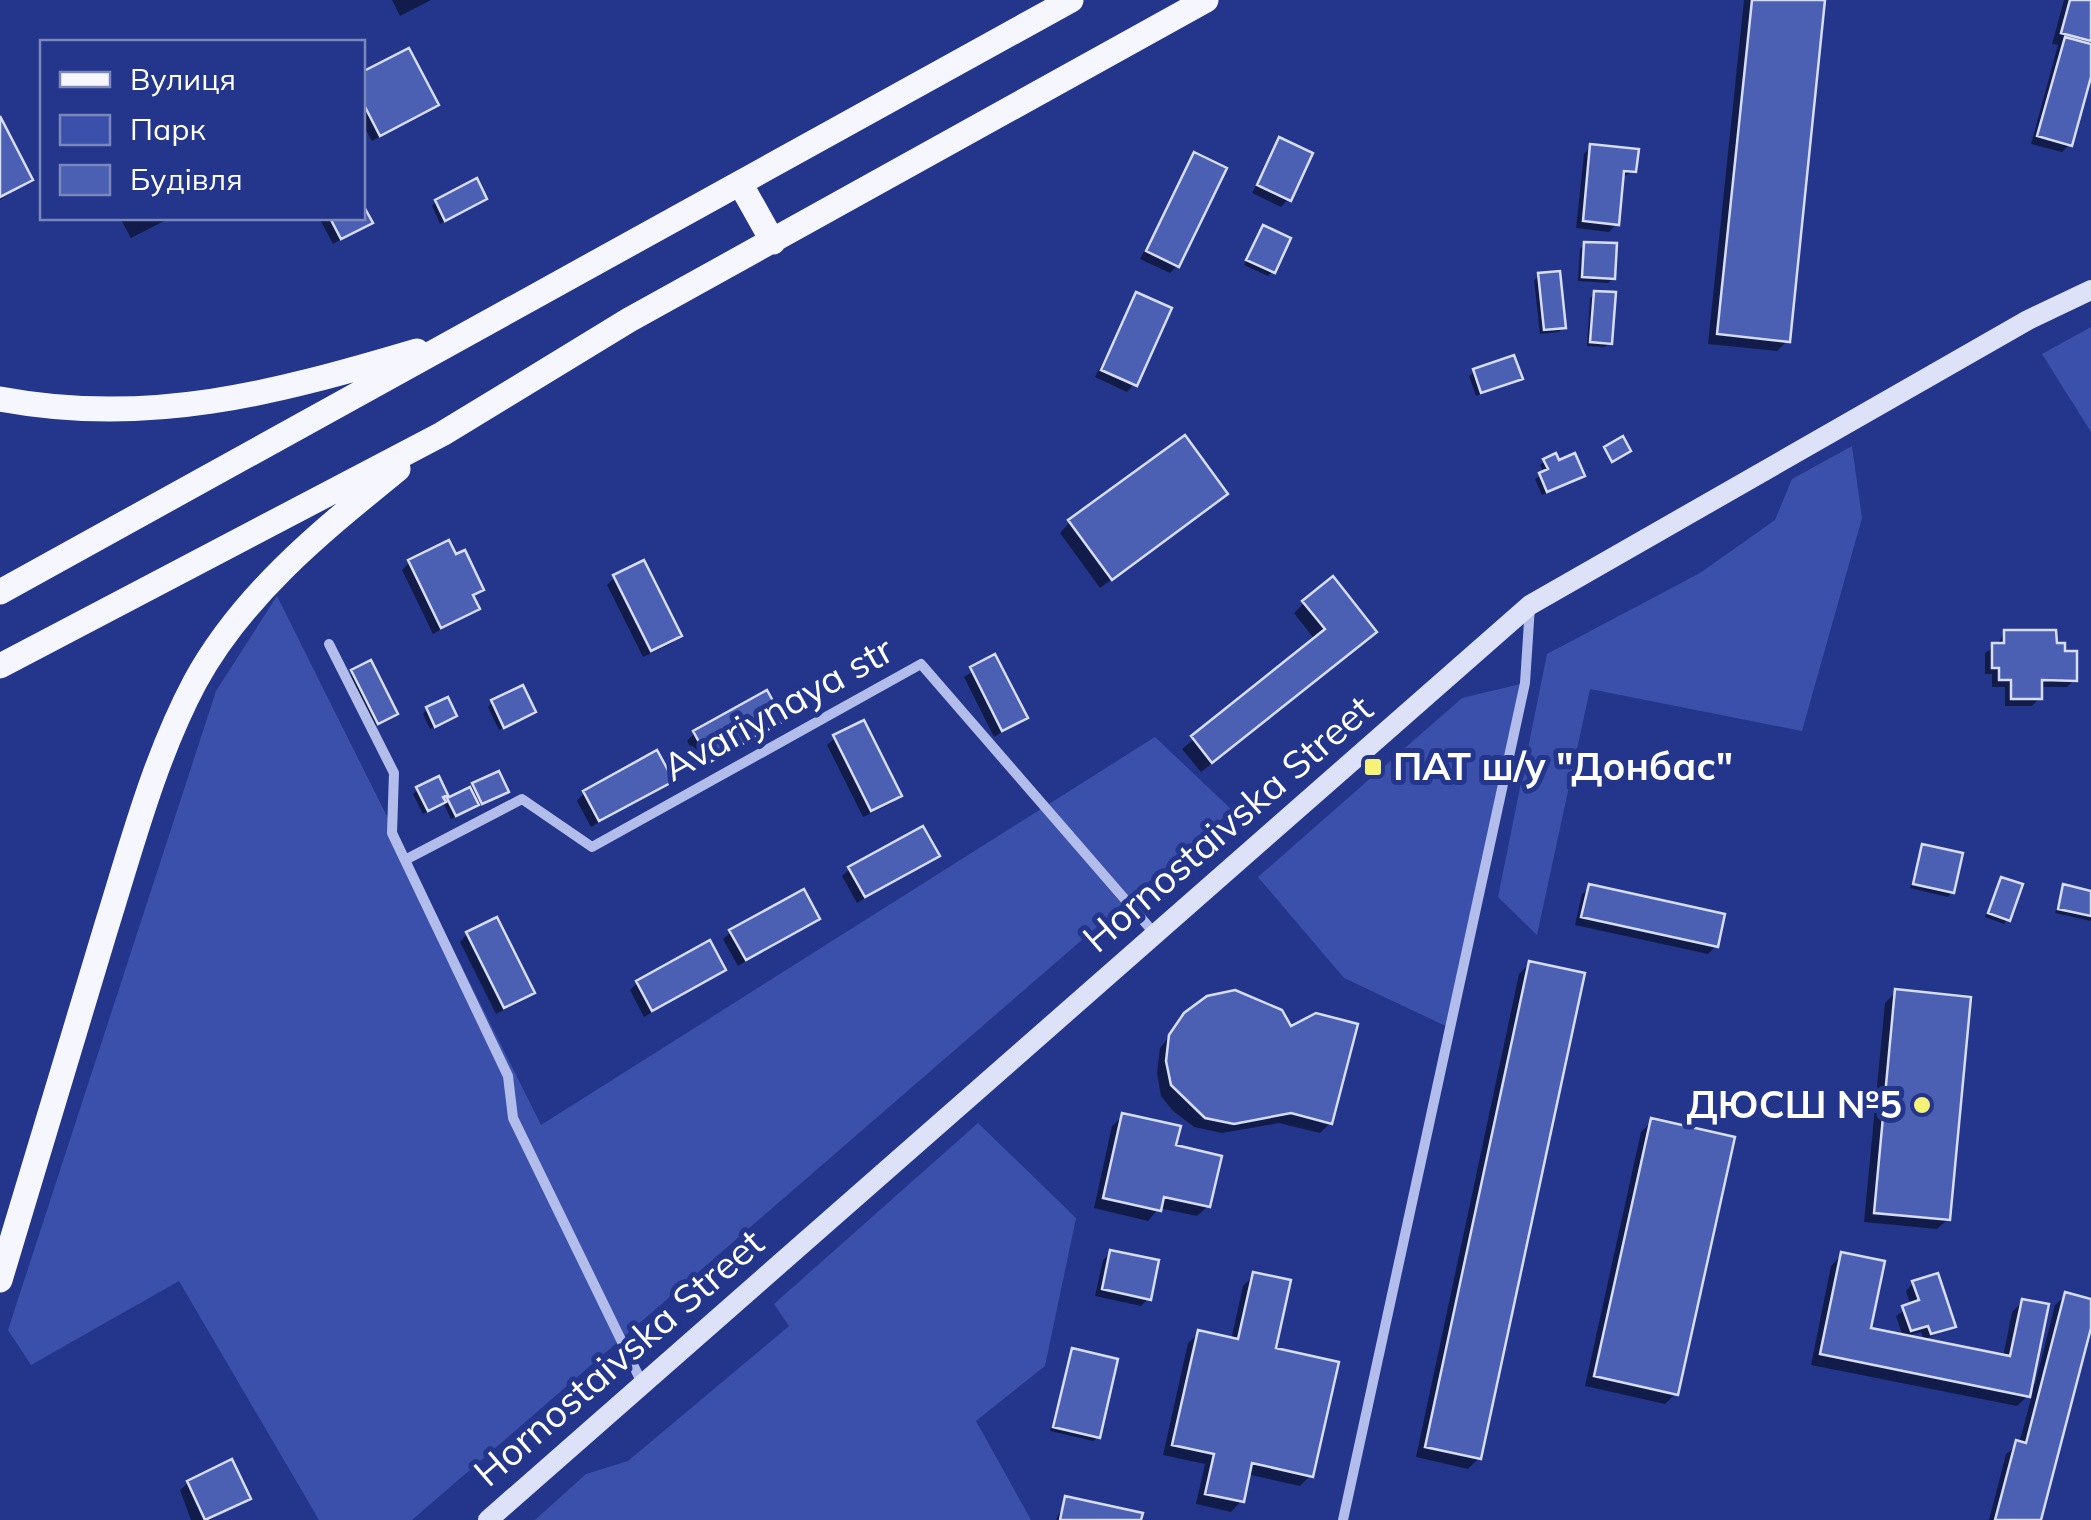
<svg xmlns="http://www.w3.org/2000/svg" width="2091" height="1520" font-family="Mulish,sans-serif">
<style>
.green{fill:#3b50ab}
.shadow{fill:#0007}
.building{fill:#4b5fb3;stroke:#d7ddf8;stroke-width:2.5}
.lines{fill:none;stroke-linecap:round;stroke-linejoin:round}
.minor{stroke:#b2bdeb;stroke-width:10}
.secondary{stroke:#dde2f9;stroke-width:20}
.primary{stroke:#f6f7fe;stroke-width:25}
.poi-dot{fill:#f6f275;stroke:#23368c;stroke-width:4}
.labels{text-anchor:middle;stroke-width:10;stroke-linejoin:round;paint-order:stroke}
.street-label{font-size:38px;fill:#fff;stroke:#23368c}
.poi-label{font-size:38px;font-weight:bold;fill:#fff;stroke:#23368c;text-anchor:start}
</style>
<rect width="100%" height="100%" fill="#23368c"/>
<path class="green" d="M2091 327V432L2042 354Z
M1852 446 1862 518 1802 731 1590 689 1537 935 1498 897 1547 654 1700 573 1775 520 1792 479Z
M277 596 541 1125 1155 737 1232 810 412 1520H319L179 1281 31 1365 8 1330 216 691Z
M1525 683 1452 1029 1344 978 1258 877 1462 698Z
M978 1123 1076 1218 1045 1366 976 1421 1031 1520H535L586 1474 628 1461 789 1326 774 1304Z"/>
<path class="shadow" d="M392 0H431L400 16Z
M1744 0H1823L1787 341 1777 351 1708 344Z
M2064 0H2091V68L2070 144 2062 152 2031 144 2058 45 2052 44Z
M362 75 436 105 372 141 362 123Z
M0 121 30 180 0 200Z
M1280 140 1289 199 1281 207 1252 193Z
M1591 146 1634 171 1621 178 1616 224 1609 232 1576 228 1584 154Z
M1195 155 1177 266 1170 273 1140 259Z
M484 199 440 224 432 206 436 202Z
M120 218H170L131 238Z
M319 218H362L369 222 333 244Z
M1263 228 1273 271 1268 276 1244 265Z
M1585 244 1613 278 1608 283 1578 281 1580 249Z
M1539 276 1564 327 1559 332 1540 334 1534 280Z
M1595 294 1610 343 1605 347 1587 346 1590 298Z
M1137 295 1134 384 1127 392 1095 377Z
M1474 372 1520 378 1476 396 1469 376Z
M1545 461 1558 463 1582 475 1542 495 1535 479 1544 473 1540 465Z
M1225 494 1100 588 1060 533 1070 522Z
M410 562 481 589 472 598 477 609 433 634 402 570Z
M615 577 679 635 672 643 643 657 607 585Z
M1304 603 1364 642 1201 772 1182 749 1315 640 1294 613Z
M2005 632 2054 645 2074 680 2067 687H2040V698L2032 706H2005V687H1992V674H1985V653L1997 645Z
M994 658 1025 718 994 737 964 677Z
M353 672 395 713 391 718 373 727 348 677Z
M492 702 533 711 499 730 488 707Z
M427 709 454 716 430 729 423 714Z
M781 720 702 767 687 741 695 733Z
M835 738 899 795 892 803 863 817 827 745Z
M671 780 591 827 577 801 584 793Z
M474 785 506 792 451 819 443 802 423 814 413 794 417 790 441 798 444 804Z
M1923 846 1952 892 1948 897 1910 888Z
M936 856 857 903 842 876 850 869Z
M2002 879 2008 919 2004 924 1985 917Z
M1590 887 1716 946 1708 954 1575 925 1582 894Z
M2064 887 2091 893V921L2055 913Z
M817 919 738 966 723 939 731 932Z
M467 934 531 992 524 1000 496 1014 460 942Z
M1530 963 1479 1458 1468 1469 1416 1457 1519 974Z
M723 970 644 1017 630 990 637 983Z
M1896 992 1948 1219 1937 1229 1864 1222 1885 1003Z
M1186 1015 1330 1123 1320 1133 1279 1123 1222 1133 1194 1127 1173 1111 1161 1096 1157 1073 1160 1048Z
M1123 1116 1173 1147 1208 1206 1197 1216 1159 1208 1148 1221 1094 1208 1112 1126Z
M1652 1121 1676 1393 1665 1404 1585 1386 1641 1132Z
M1111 1252 1148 1299 1141 1306 1095 1296 1103 1260Z
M1841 1255 1868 1330 1903 1337 1896 1316 1911 1306 1906 1291 1913 1283 1953 1326 1924 1340 1921 1332 1904 1337 2003 1357 2012 1312 2023 1301 2031 1383 2035 1384 2055 1305 2066 1295 2091 1301V1318L2039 1520H1989L2006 1454 2019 1444 2033 1391 2017 1406 1811 1365 1831 1266Z
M1254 1275 1311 1475 1300 1486 1247 1474 1241 1501 1231 1512 1196 1504 1205 1464 1163 1455 1188 1343 1199 1333 1231 1340 1243 1286Z
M1072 1351 1098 1437 1093 1441 1050 1431Z
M188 1483 248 1498 210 1520H191L180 1490Z
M1066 1499 1139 1520H1056Z"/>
<path class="building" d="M1752 0H1825L1790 342 1717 334Z
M2070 0H2091V41L2061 33Z
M2065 37 2091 44V77L2072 146 2037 136Z
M409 48 439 105 380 136 362 101V72Z
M0 116 33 180 0 197Z
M1279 137 1313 153 1291 201 1257 185Z
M1590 144 1639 149 1636 172 1624 171 1619 225 1583 221Z
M1194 152 1227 168 1179 267 1146 251Z
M477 178 487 199 445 221 435 200Z
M362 203 373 223 341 239 330 218H362Z
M1263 225 1291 238 1275 273 1246 260Z
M1584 242 1617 243 1615 279 1582 277Z
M1560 271 1566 328 1544 330 1538 273Z
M1594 291 1616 292 1612 344 1590 342Z
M1136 292 1172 308 1137 386 1101 370Z
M1514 355 1523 379 1481 393 1473 369Z
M1185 435 1228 494 1112 580 1068 520Z
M1623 436 1631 451 1612 462 1604 447Z
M1556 453 1559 460 1575 453 1585 476 1547 492 1539 473 1548 469 1543 459Z
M449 540 456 554 465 550 484 590 473 595 480 609 441 628 408 560Z
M644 560 682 636 651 651 613 575Z
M1333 576 1377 632 1212 763 1191 736 1325 629 1302 601Z
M2004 630H2056L2057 643H2065V651H2077V681L2042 680V699H2011V680H1999V668H1992V643H2004Z
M995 654 1028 718 1002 731 970 667Z
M371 660 398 714 378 724 351 670Z
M523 685 536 712 504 728 491 700Z
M767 690 784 721 710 762 693 731Z
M448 697 457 716 435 727 426 707Z
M864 720 902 796 871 811 833 735Z
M657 750 674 781 599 821 583 791Z
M499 771 509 792 482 804 472 783Z
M439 776 448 795 443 797 446 802 428 811 416 787Z
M470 787 479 805 456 816 447 798Z
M923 826 940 856 865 897 848 867Z
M1922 844 1963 853 1954 893 1913 884Z
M2001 877 2023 884 2010 921 1988 913Z
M1589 884 1725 914 1718 947 1581 917Z
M2063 884 2091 891V916L2058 909Z
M804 889 820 919 746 960 729 930Z
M497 917 535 993 504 1008 466 932Z
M710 940 726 970 652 1011 636 981Z
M1529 961 1585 973 1481 1459 1425 1447Z
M1895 989 1971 997 1950 1220 1874 1213Z
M1235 990 1282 1010 1291 1026 1316 1013 1358 1024 1332 1124 1291 1113 1234 1124 1205 1118 1171 1085 1166 1061 1169 1035 1184 1013 1207 996Z
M1122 1113 1181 1126 1176 1145 1222 1156 1210 1207 1164 1197 1161 1211 1103 1198Z
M1651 1118 1735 1137 1678 1395 1594 1376Z
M1110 1250 1159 1260 1151 1300 1102 1289Z
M1841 1252 1885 1261 1871 1328 2010 1356 2022 1299 2049 1304 2030 1397 1820 1354Z
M1253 1272 1291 1280 1276 1348 1339 1362 1313 1477 1252 1463 1244 1502 1205 1494 1214 1454 1172 1445 1198 1330 1238 1339Z
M1938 1273 1956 1327 1931 1334 1928 1326 1911 1331 1902 1306 1919 1300 1912 1281Z
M2065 1292 2091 1299V1328L2041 1520H1995L2016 1440 2026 1443Z
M1072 1348 1118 1359 1100 1438 1053 1427Z
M232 1459 251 1499 205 1520 187 1481Z
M1065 1496 1143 1513 1141 1520H1060Z"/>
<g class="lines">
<path class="minor" d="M329 644 394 773 392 833 508 1076 513 1118 642 1383
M405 860 522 799 592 847 921 664 1155 934
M1343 1520 1525 683 1530 606"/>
<path class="secondary" d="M488 1520 1530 605 2028 320 2091 290"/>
<path class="primary" d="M741 185 773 242
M0 399C149 427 275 393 417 351
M0 592 1071 0
M0 666 442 434 629 320 1206 0
M0 1280C35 1163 70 1047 105 931 131 848 154 759 195 682 243 594 322 531 398 469"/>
</g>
<g class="poi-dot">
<rect x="1363" y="757" width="20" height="20" rx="5"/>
<circle cx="1922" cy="1105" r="10"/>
</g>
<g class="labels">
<g class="street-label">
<text transform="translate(778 709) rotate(-29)" y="13">Avariynaya str</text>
<text transform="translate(1228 824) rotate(-41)" y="13">Hornostaivska Street</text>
<text transform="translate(619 1358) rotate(-41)" y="13">Hornostaivska Street</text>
</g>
<g class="poi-label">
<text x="1393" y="780">ПАТ ш/у "Донбас"</text>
<text x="1902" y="1118" text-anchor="end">ДЮСШ №5</text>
</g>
</g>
<rect x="40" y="40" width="325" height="180" fill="#23368c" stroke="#7b86ba" stroke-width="2.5"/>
<rect x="60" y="72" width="50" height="15" fill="#f6f7fe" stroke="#7b86ba" stroke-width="2.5"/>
<text x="130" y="90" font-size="30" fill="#ffffff">Вулиця</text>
<rect x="60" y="115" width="50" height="30" fill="#3b50ab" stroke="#7b86ba" stroke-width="2.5"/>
<text x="130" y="140" font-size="30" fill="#ffffff">Парк</text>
<rect x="60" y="165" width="50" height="30" fill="#4b5fb3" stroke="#7b86ba" stroke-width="2.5"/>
<text x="130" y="190" font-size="30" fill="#ffffff">Будівля</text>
</svg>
